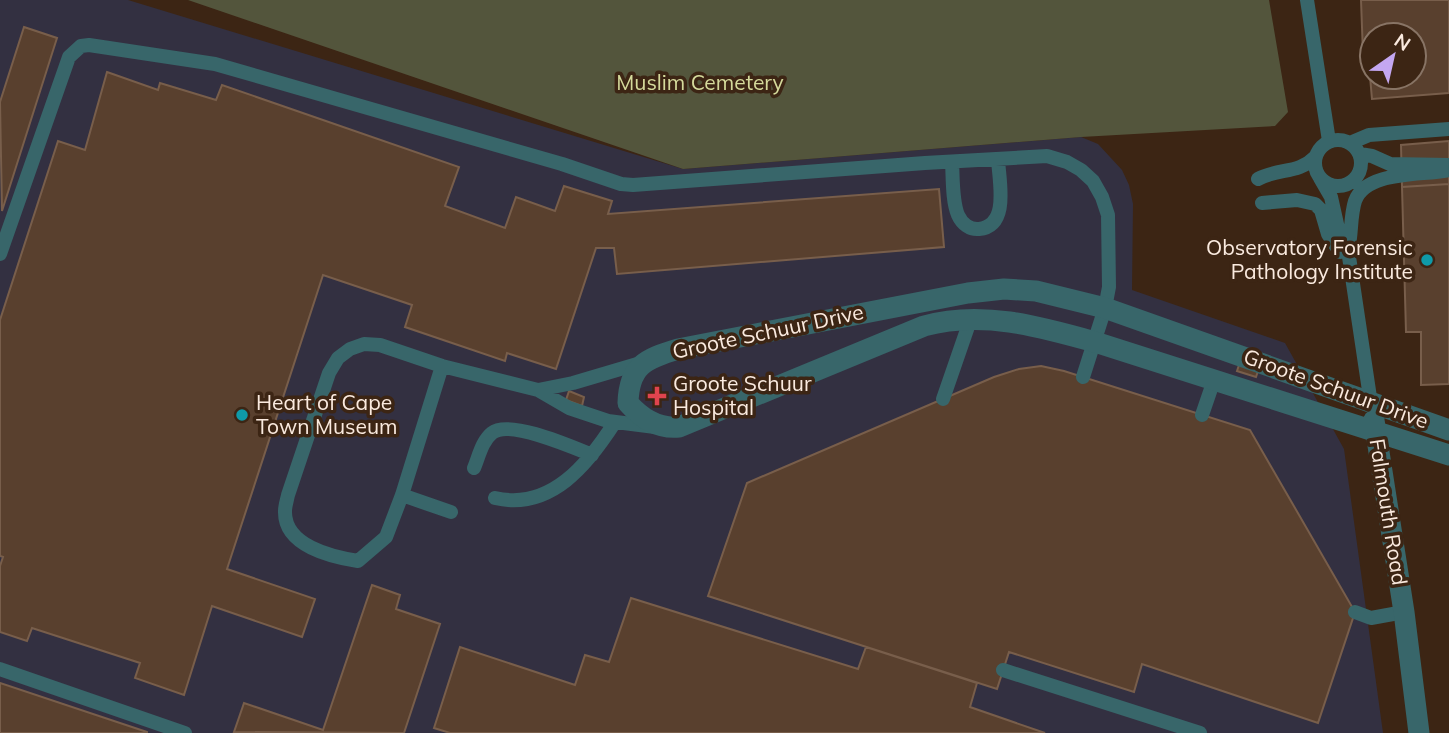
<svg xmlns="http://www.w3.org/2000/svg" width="1449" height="733" font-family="Mulish,sans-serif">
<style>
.medical{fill:#333041}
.green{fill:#53553c}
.building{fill:#59402e;stroke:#785e4b;stroke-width:2;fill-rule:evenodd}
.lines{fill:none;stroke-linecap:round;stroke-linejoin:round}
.lane{stroke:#38666a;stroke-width:14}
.street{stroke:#38666a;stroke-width:21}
.culture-dot{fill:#0f9aa8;stroke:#3c2514;stroke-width:2.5}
.health-dot{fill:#e0444e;stroke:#3c2514;stroke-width:2.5}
.labels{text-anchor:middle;stroke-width:7;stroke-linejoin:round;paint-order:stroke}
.park-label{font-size:21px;fill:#d5da9b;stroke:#3c2514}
.poi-label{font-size:21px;fill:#faeadf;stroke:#3c2514;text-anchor:start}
.street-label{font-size:21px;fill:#faeadf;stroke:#3c2514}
</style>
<rect width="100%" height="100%" fill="#3c2514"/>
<path class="medical" d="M0 0H128L683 169 1081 137 1098 144 1122 170 1129 185 1133 204 1132 290 1285 343 1344 449 1383 733H0Z"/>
<path class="green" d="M188 0H1269L1288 112 1275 126 1081 137 683 169Z"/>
<path class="building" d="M1361 0H1449V93L1372 99 1368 54H1363ZM1372 35H1414V77H1372Z
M24 27 57 38 2 211 0 102Z
M107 72 158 90 160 83 216 100 222 85 459 167 445 206 505 228 516 197 555 211 564 186 612 201 608 214 939 189 944 247 617 274 614 248H596L556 369 507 353 505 361 405 327 412 305 323 275 227 569 315 599 302 637 212 606 184 695 135 678 140 663 32 628 27 641 0 632V566L3 557 0 556V320L58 141 85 150Z
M1449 141V184L1402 187 1401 145Z
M1449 184V384L1421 385V332H1406L1402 187Z
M1240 362 1259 368 1256 377 1237 371Z
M1041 366 1064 371 1250 430 1355 612 1318 723 1142 664 1134 692 1009 652 997 689 708 596 747 483 994 377 1019 369Z
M569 391 584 397 582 406 566 400Z
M372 585 400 595 396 609 440 624 404 733 234 732 244 703 323 730Z
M631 598 858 669 866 647 977 683 970 707 1045 733H450L434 728 460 647 575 685 585 655 609 662Z
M0 683 147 732V733H0Z"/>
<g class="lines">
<path class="lane" d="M1307 0 1329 141
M1315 163a23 23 0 1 1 46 0a23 23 0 1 1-46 0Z
M1350 143 1369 135 1449 129
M1360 154 1372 156 1390 164 1449 165
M952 162C953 178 952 201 958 215 962 224 970 230 979 229 1010 226 999 181 998 159
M1320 178 1331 197 1339 233 1348 250 1371 404
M1258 179C1278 168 1299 174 1315 157
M1262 203 1297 200 1315 204 1321 210 1328 234 1340 252
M1348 250C1352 234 1350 217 1355 201 1366 170 1423 176 1449 170
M0 254 69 57 81 46 89 45 215 64 562 164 621 184 633 185 925 163 1047 156 1067 162 1081 170 1093 181 1102 197 1108 215 1109 287 1105 308 1083 377
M442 366 402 495 386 537 358 561C332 557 284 546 285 511 285 506 287 500 288 495L329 373 338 358 350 349 364 344 380 345 442 366 538 390 569 408 608 421 655 427
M538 390 573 383 644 362
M943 399 971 318
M1202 415 1214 380
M474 468C479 456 482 441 492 433 509 419 572 447 592 455
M402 495 451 512
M495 498C551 511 588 464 615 422
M1355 612 1371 618 1404 612
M0 669 185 733
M1003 670 1200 733"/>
<path class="street" d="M1374 420 1404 612 1419 733
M1449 430 1105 308 1036 291 1004 289 968 293 678 349C645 359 629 366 628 403 642 419 658 429 679 427L924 326C981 310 1038 326 1095 342L1449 455"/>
</g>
<g class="culture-dot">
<circle cx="1427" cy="260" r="7"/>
<circle cx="242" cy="415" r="7"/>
</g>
<path class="health-dot" d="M653.5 385.5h7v7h7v7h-7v7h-7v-7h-7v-7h7z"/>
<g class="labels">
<g class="park-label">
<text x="700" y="90">Muslim Cemetery</text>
</g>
<g class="poi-label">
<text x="1413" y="255" text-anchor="end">Observatory Forensic<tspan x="1413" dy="24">Pathology Institute</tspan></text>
<text x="673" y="391">Groote Schuur<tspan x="673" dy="24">Hospital</tspan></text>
<text x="256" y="410">Heart of Cape<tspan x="256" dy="24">Town Museum</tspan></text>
</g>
<g class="street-label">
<text transform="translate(768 332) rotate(-12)" y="7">Groote Schuur Drive</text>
<text transform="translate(1336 389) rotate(20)" y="7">Groote Schuur Drive</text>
<text transform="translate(1388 512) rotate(81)" y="7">Falmouth Road</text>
</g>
</g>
<g transform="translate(1393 56) rotate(34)"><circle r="33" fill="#3c2514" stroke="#887465" stroke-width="2"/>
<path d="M0-5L12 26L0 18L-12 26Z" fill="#c4a7f1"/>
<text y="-10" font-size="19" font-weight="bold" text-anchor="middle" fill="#faeadf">N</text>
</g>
</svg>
